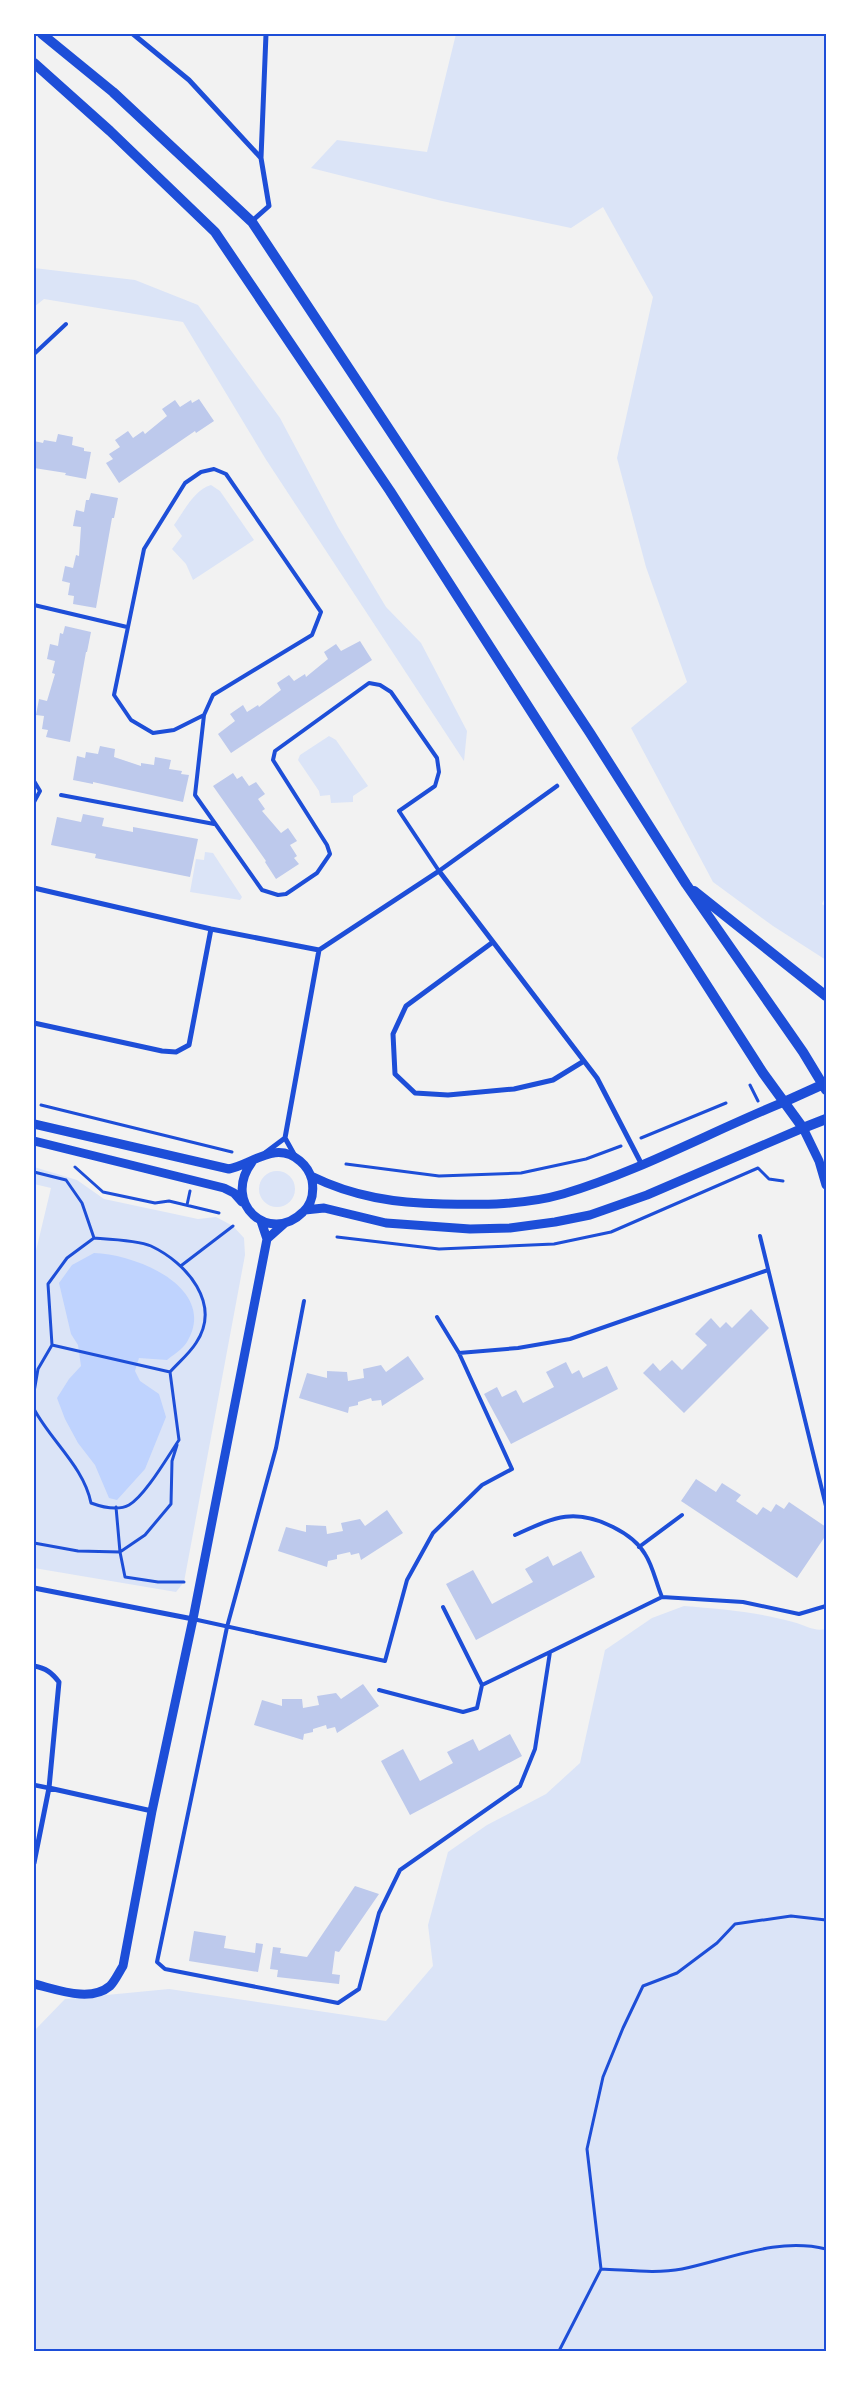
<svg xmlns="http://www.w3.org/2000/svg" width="860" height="2385" font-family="Raleway,sans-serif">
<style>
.green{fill:#dbe4f7}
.water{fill:#bfd3fe}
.building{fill:#bdc9ec}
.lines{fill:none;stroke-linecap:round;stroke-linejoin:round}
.path{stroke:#1d4ed8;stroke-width:3}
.service{stroke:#1d4ed8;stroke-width:4}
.pedestrian{stroke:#1d4ed8;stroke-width:4.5}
.minor{stroke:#1d4ed8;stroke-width:5}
.tertiary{stroke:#1d4ed8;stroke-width:9}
.secondary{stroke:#1d4ed8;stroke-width:10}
.neatline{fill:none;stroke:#1d4ed8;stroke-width:2}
</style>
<rect width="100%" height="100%" fill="#f2f2f2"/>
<path class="green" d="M456 34H826V895L822 904 826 907V960L773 926 713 882 631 728 687 682 646 567 617 458 653 297 603 207 571 228 442 201 311 168 337 140 427 152Z
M34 268 135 280 198 305 280 418 338 527 386 607 421 643 467 731 464 761 265 458 183 322 44 299 34 307Z
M211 485 220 491 254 540 193 580 186 564 172 549 182 536 174 525C184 511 194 490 211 485Z
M329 736 336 740 368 786 353 796V802L331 803 330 795 320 796 319 791 298 760 300 755Z
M205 852 213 853 242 897 240 900 190 892 196 859 204 860Z
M34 1167 77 1180 104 1199 198 1219 216 1217 233 1226 244 1238 245 1255 184 1582 176 1592 34 1568V1259L51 1188 34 1184Z
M259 1189a18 18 0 1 1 36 0a18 18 0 1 1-36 0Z
M684 1606C720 1609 758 1612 793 1622 805 1625 814 1632 826 1629V2351H34V2031L65 1999 169 1989 386 2021 433 1966 428 1925 448 1852 487 1825 546 1794 580 1763 605 1650 652 1618Z"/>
<path class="water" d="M94 1253C136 1254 219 1288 187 1342 183 1349 173 1355 167 1360L139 1358 135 1371 140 1381 159 1394 166 1417 145 1469 117 1500 109 1498 95 1465 78 1443 65 1419 57 1398 69 1379 81 1366 78 1345 71 1334 59 1283 72 1265Z"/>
<path class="building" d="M199 399 214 421 196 433 195 431 119 483 106 463 113 459 109 454 120 447 115 440 128 431 133 438 143 431 145 434 167 416 162 409 175 400 180 407 191 400 192 403Z
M58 434 73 437 72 445 84 448V451L91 452 86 479 65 475 66 473 34 468V441L43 443 44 440 56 442Z
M91 493 118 498 114 518H112L96 608 73 604 74 596 68 595 70 583 62 581 65 566 73 568 76 555 79 556 81 527 73 526 76 510 84 512 86 500H89Z
M65 626 91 632 87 652H86L70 742 46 737 48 730 42 729 44 716 36 715 39 699 47 701 55 674 52 673 55 661 47 659 50 644 58 646 60 633 63 634Z
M360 641 372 660 231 753 218 734 235 721 230 714 243 705 247 712 258 705 259 707 281 690 277 683 289 675 294 681 305 674 306 677 328 659 324 652 336 644 341 651Z
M100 746 115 749 114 757 141 766V763L154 765 155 757 171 760 169 769 182 771 181 774 189 775 183 802 93 782V784L73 780 77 756 85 758 86 752 98 754Z
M233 773 237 779 242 776 249 786 256 782 265 794 258 799 265 809 262 811 281 833 288 828 297 841 290 845 297 856 294 858 299 864 276 879 265 862 266 861 213 786Z
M83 814 104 818 102 826 133 832V827L198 839 190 877 95 858 96 854 51 845 57 817 81 822Z
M751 1309 769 1328 684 1413 643 1373 653 1363 660 1371 672 1360 682 1370 707 1345 695 1334 711 1318 720 1328 726 1322 732 1328Z
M408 1356 424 1379 382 1406 381 1400 372 1401 371 1398 358 1402V1405L349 1407 348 1413 299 1398 307 1373 327 1378V1371L347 1372 348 1381 364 1378 363 1369 381 1365 386 1372Z
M566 1362 572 1374 579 1370 583 1378 607 1366 618 1389 511 1444 484 1394 497 1387 502 1397 516 1390 523 1403 554 1387 546 1372Z
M696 1479 716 1492 722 1483 741 1495 736 1501 757 1515 763 1507 771 1512 776 1504 784 1509 789 1502 826 1527V1535L797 1578 681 1501Z
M387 1510 403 1533 361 1560 359 1553 351 1555 350 1552 337 1555V1559L328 1561 327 1567 278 1551 286 1527 306 1532V1525L326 1526 327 1534 343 1531 341 1523 360 1519 365 1526Z
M581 1551 595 1577 476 1640 446 1584 473 1570 492 1604 533 1582 525 1569 548 1556 553 1566Z
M363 1684 379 1706 337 1733 335 1727 327 1729 326 1725 313 1729V1732L304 1734 303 1740 254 1725 262 1700 282 1706V1699H302L303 1708 319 1705 317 1696 336 1693 341 1699Z
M510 1734 522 1756 410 1815 381 1761 403 1749 420 1781 453 1763 447 1752 473 1739 479 1751Z
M355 1886 379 1894 339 1952 335 1951 332 1974 340 1975 339 1984 277 1977 278 1970 270 1969 273 1947 281 1948 280 1953 307 1957Z
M194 1931 226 1936 224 1948 255 1953 256 1943 263 1944 258 1972 189 1961Z"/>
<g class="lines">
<path class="path" d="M750 1085 758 1101
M41 1105 232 1152
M641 1138 726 1103
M346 1164 439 1176 521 1173 586 1159 621 1146
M75 1167 103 1192 155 1203 169 1201 219 1213
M34 1172 66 1180 82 1203 94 1238
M187 1205 190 1191
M337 1237 439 1249 554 1244 611 1232 758 1168 769 1179 783 1181
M182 1265 233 1226
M52 1345 170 1372
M34 1392 38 1369 52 1345 48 1284 67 1258 94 1238C109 1239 138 1240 151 1246 187 1263 222 1304 196 1343 189 1354 178 1363 170 1372L179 1440C168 1456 145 1496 129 1505 118 1511 102 1507 91 1503 84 1467 51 1441 34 1409
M116 1507 120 1552 125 1577 158 1582H184
M34 1543 78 1551 120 1552 145 1535 171 1504 172 1461 177 1445
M601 2269C628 2270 656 2274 682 2269 730 2259 777 2237 826 2249
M559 2351 601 2269 587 2149 603 2077 623 2028 643 1986 677 1973 717 1943 735 1924 791 1916 826 1920"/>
<path class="service" d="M34 354 66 324
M34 605 127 627
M204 715 174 730 153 733 131 720 114 695 144 549 185 483 201 472 214 469 226 474 321 612 312 635 213 695 204 715 195 795 262 890 278 895 286 894 317 873 330 854 327 845 273 760 275 751 369 683 380 685 391 692 437 758 439 772 435 786 399 811 439 871
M34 781 40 791 34 802
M61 795 214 824
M760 1236 826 1506
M304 1301 276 1448 227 1627 157 1962 165 1969 338 2003 359 1989 379 1913 400 1870 520 1786 535 1749 550 1652 662 1597 743 1602 799 1614 826 1606
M459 1353 518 1348 570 1339 768 1270
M515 1535C553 1518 573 1507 613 1527 625 1533 638 1542 645 1554 653 1566 656 1583 662 1597
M639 1547 682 1515
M443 1607 482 1685 550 1652
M193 1619 385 1661 407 1580 433 1533 482 1485 512 1469 459 1353 437 1317
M379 1690 463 1712 477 1708 482 1685"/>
<path class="pedestrian" d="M439 871 557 786
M34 1785 49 1788"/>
<path class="minor" d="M133 34 189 80 261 158 269 206 252 221
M261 158 266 34
M34 888 211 929 319 950 439 871 597 1078 642 1165
M493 942 406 1006 393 1034 395 1074 415 1093 448 1095 514 1089 553 1080 584 1061
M34 1023 162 1051 176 1052 189 1045 211 929
M265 1153 285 1138
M295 1156 285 1138 319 950
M34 1588 193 1619
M34 1666C46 1668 52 1673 59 1682L49 1788 34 1863
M49 1788 152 1811"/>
<path class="tertiary" d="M34 1124 229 1169C253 1164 276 1140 300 1161 306 1166 310 1172 312 1180 314 1192 312 1204 303 1212 270 1245 221 1204 252 1162
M34 1141 224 1188 234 1193 242 1202
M311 1176C354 1197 395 1203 443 1204 483 1205 525 1205 563 1194 640 1171 710 1132 784 1102
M305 1210 324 1208 386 1223 470 1229 510 1228 555 1222 590 1215 647 1195 803 1128 819 1161 826 1185
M267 1239 285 1223
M34 1984C56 1989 90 2003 110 1986 115 1981 119 1972 123 1966L152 1811 193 1619 267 1239 261 1221"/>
<path class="secondary" d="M42 34 113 92 252 222 590 733 686 884 803 1052 826 1090
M34 63 110 131 215 232 390 491 763 1073 803 1128 826 1119
M694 891 826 996
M784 1102 826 1083"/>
</g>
<rect width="860" height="2385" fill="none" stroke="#ffffff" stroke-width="70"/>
<rect x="35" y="35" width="790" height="2315" class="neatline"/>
</svg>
